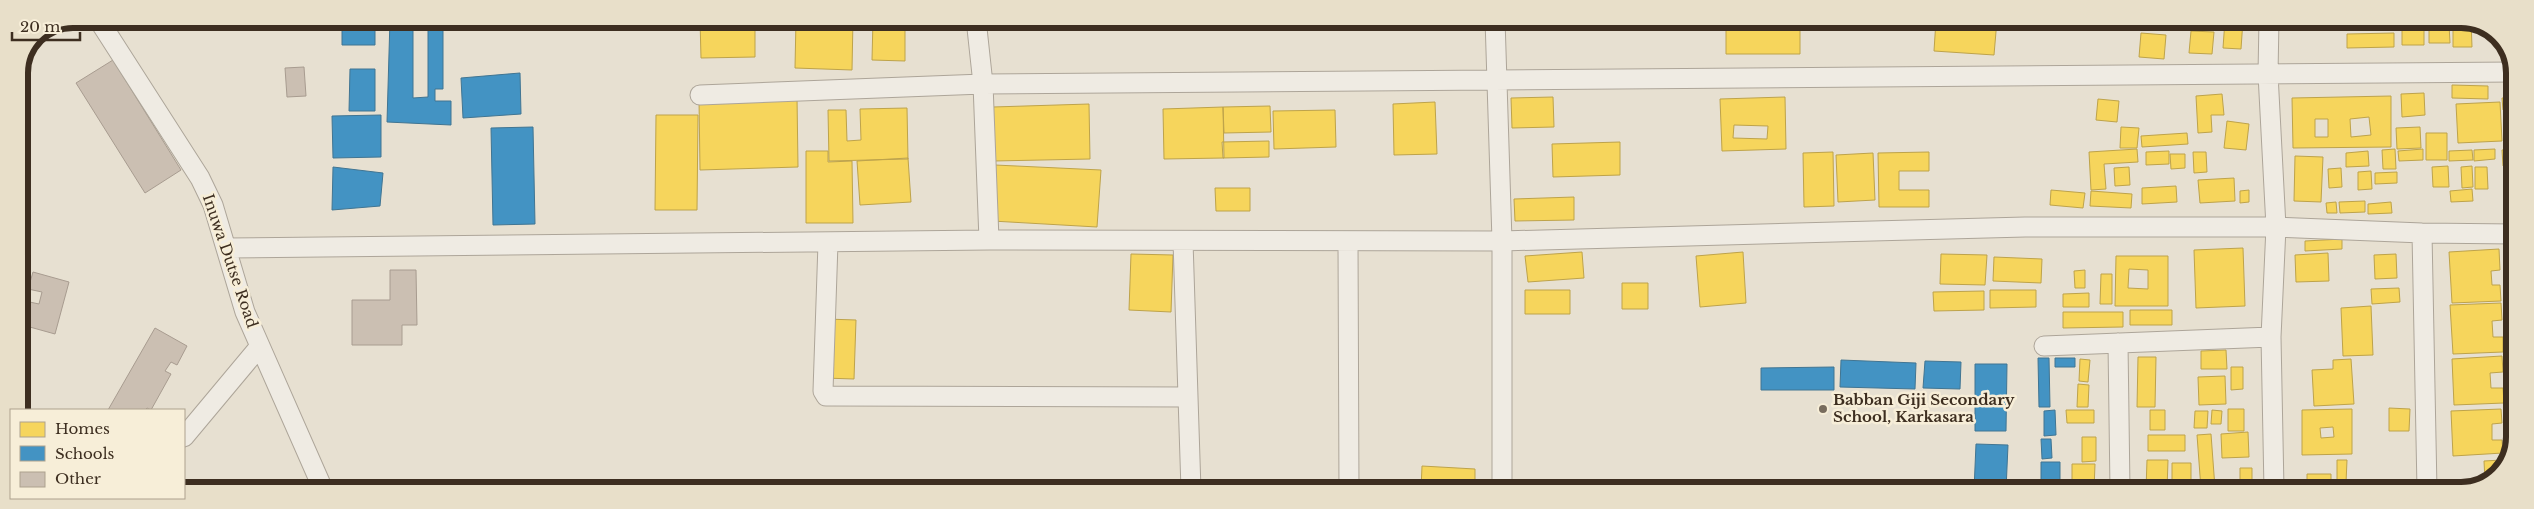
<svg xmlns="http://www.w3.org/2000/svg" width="2534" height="509" font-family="'Libre Baskerville',serif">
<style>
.homes{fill:#f6d55c;stroke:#bea34a;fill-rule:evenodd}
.schools{fill:#4393c3;stroke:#417592}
.building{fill:#cbbfb2;stroke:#a89c90}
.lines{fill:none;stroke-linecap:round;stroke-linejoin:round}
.minor-casing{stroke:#ada599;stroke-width:21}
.minor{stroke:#efebe3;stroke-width:19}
.poi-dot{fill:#786c5e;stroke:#f7eed8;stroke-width:2}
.labels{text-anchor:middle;stroke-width:5;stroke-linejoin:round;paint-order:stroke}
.street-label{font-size:15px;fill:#3d2e20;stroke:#f7eed8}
.poi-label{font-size:15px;font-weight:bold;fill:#3d2e20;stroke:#f7eed8;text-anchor:start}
.rim{fill:none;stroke:#3d2e20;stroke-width:6}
</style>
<rect width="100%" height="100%" fill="#e7e0d1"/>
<path class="homes" d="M700 19H755V57L701 58Z
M796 19H853L852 70 795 68Z
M873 19H905V61L872 60Z
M1936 20H1997L1994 55 1934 51Z
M2225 20H2243L2241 49 2223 48Z
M2292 20H2316L2315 25 2291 22Z
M2345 20H2359V28H2345Z
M2453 20H2471L2472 47H2453Z
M2429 24H2449L2450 43H2429Z
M1726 26H1800V54H1726Z
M2402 27H2424V45H2402Z
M2191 31 2214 32 2212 54 2189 53Z
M2141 33 2166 35 2164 59 2139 57Z
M2394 33V47L2347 48V34Z
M2452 85 2488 86V99L2452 98Z
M2424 93 2425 115 2402 117 2401 94Z
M2222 94 2224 115H2211L2212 132 2198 133 2196 96Z
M2391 96V147L2293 148 2292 98ZM2369 117 2371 135 2351 137 2350 119ZM2315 119H2328V137H2315Z
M797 97 798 167 700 170 699 100Z
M1553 97 1554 127 1512 128 1511 98Z
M1785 97 1786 149 1722 151 1720 99ZM1734 125 1768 126 1767 139 1733 138Z
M2502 98H2515V109L2503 110Z
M2098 99 2119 101 2117 122 2096 120Z
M1435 102 1437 154 1394 155 1393 104Z
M2500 102 2502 141 2458 143 2456 104Z
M1089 104 1090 159 994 161 993 107Z
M1270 106 1271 132 1224 133 1223 107Z
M1223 107 1224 158 1164 159 1163 109Z
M907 108 908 159 829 161 828 110H846L847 141 861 140 860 109Z
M1335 110 1336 147 1274 149 1273 111Z
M656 115H698L697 210H655Z
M2510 117H2515V147H2512Z
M2227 121 2249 124 2246 150 2224 148Z
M2121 127 2139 128 2137 148H2120Z
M2420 127 2421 148 2397 149 2396 128Z
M2187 133 2188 144 2142 147 2141 136Z
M2426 133H2447V160H2426Z
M1269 141V157L1223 158 1222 142Z
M1620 142V175L1553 177 1552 144Z
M2137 149 2138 162 2104 164 2106 189 2091 190 2089 152Z
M2395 149 2396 169H2383L2382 150Z
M2423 149V160L2399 161 2398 151Z
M2495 149V159L2474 161V150Z
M2515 149V200L2504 201V187H2514L2513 165 2503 166 2502 150Z
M2472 150 2473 160 2449 161V151Z
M806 151H828V162L852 161 853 223H806Z
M2169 151V164L2146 165V152Z
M2368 151 2369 166 2346 167V153Z
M1833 152 1834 206 1804 207 1803 153Z
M1929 152V171H1899V190H1929V207H1879L1878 153Z
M2193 152H2206L2207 172 2194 173Z
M1873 153 1875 200 1838 202 1836 155Z
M2170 154H2185V168L2171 169Z
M2295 156 2323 157 2321 202 2294 201Z
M908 158 911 202 860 205 857 161Z
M995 165 1101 170 1097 227 992 221Z
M2448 166 2449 187H2433L2432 167Z
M2472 166 2473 187 2462 188 2461 167Z
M2129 167 2130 185 2115 186 2114 168Z
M2475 167H2487L2488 189H2475Z
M2341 168 2342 187 2329 188 2328 169Z
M2371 171 2372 189 2358 190V172Z
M2397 172V183L2375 184V173Z
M2234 178 2235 201 2200 203 2198 180Z
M2176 186 2177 202 2142 204V188Z
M1215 188H1250V211H1216Z
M2472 189 2473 201 2451 202 2450 191Z
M2051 190 2085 193 2083 208 2050 205Z
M2249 190V202L2240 203V191Z
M2091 191 2132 194 2131 208 2090 206Z
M1574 197V220L1515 221 1514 199Z
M2365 201V212L2340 213 2339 202Z
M2336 202 2337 213H2327L2326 203Z
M2391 202 2392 213 2368 214V204Z
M2342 239V249L2305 251V241Z
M2243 248 2245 306 2196 308 2194 250Z
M2499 249 2500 270 2491 271 2492 285H2500L2501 301 2452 303 2449 252Z
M1582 252 1584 278 1528 282 1525 256Z
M1743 252 1746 303 1700 307 1696 256Z
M2328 253 2329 281 2296 282 2295 255Z
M1131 254 1173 255 1171 312 1129 310Z
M1941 254 1987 255 1985 285 1940 284Z
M2396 254 2397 278 2375 279 2374 255Z
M2116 256H2168V306H2115ZM2129 269 2148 270V289L2128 288Z
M1994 257 2042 259 2041 283 1993 281Z
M2085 270V288H2075L2074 271Z
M2101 274H2112V304H2100Z
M1622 283H1648V309H1622Z
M2399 288 2400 302 2372 304 2371 289Z
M1525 290H1570V314H1525Z
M1990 290H2036V307L1990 308Z
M1984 291V310L1934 311 1933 292Z
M2089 293V307H2063V294Z
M2501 303 2502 320 2492 321 2493 337H2503V352L2453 354 2450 305Z
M2371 306 2373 355 2343 356 2341 308Z
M2130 310H2172V325H2130Z
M2063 312H2123V327L2063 328Z
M826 319 856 320 854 379 824 378Z
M2226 350 2227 369H2201V351Z
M2502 356 2503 372 2490 373 2491 388H2503L2504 403 2454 405 2452 359Z
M2138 357H2156L2155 407H2137Z
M2505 357H2514V372H2505Z
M2080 359 2090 360 2088 382 2079 381Z
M2351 359 2354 404 2314 406 2312 370 2333 369V360Z
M2231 367H2243V389L2231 390Z
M2225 376 2226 404 2199 405 2198 377Z
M2078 384 2089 385 2088 407H2077Z
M2506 406H2514V428H2505Z
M2389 408 2410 409 2409 431H2389Z
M2228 409H2244V431H2228Z
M2352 409V454L2302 455V410ZM2333 427 2334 437 2321 438 2320 428Z
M2501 409 2502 423 2492 424V440H2502L2503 453 2453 456 2451 411Z
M2066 410H2094V423H2067Z
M2150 410H2165V430H2150Z
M2212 410 2222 411 2221 424H2211Z
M2195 411H2208L2207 428H2194Z
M2248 432 2249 457 2222 458 2221 434Z
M2211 434 2215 488 2201 489 2197 435Z
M2148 435H2185V451H2148Z
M2082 437H2096V461L2082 462Z
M2147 460H2168L2167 490H2146Z
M2337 460H2347L2346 483 2337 482Z
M2502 460V467L2497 477 2485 481 2484 461Z
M2172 463H2191V490H2172Z
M2072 464H2095L2094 490H2072Z
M1422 466 1475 469V485L1435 483V490H1421Z
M2240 468H2252V490H2240Z
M2307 474H2331V484H2307Z"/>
<path class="schools" d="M326 19H375V45H342V26H326Z
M390 19H413V98L428 97V26L443 25V89H435V101H451V125L387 122Z
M350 69H375V111H349Z
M520 73 521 114 463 118 461 78Z
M381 115V157L333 158 332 116Z
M533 127 535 224 493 225 491 128Z
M333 167 383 173 380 206 332 210Z
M2038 358H2049L2050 407H2039Z
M2055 358H2075V367H2055Z
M1841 360 1916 363 1915 389 1840 387Z
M1925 361 1961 362 1960 389 1923 388Z
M1975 364H2007L2006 431H1975Z
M1834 367V390H1761V368Z
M2055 410 2056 435 2044 436V411Z
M2041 439H2051L2052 458 2042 459Z
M1976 444 2008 445 2006 490H1974Z
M2041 462H2060V490H2041Z"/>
<path class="building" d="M113 60 181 170 145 193 76 83Z
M304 67 306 96 287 97 285 68Z
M390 270H416L417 325H402V345H352V300H390Z
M33 272 69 282 55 334 19 324 25 301 39 304 42 292 28 289Z
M155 328 187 346 177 365 171 362 165 371 171 374 151 410 147 408 145 410H108Z"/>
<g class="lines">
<defs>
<path id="minor" d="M98 19 200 178 213 205 245 312 323 489
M976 19 983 84 989 240
M1495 19 1502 241V490
M2269 20 2268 74 2276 227 2271 337 2274 490
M700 95 983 84 2515 72
M2422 233 2427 490
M1183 241 1191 490
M1348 241 1349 490
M828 243 823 391 826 396 1188 397
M226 248 989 240 1502 241 2025 227H2276L2422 233 2515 234
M2118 343 2120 490
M2044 346 2271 337
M184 437 260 346"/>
</defs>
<use href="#minor" class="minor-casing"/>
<use href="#minor" class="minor"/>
</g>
<circle class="poi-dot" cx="1823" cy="409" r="5"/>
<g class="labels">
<g class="street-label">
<text transform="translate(230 261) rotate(71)" y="5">Inuwa Dutse Road</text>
</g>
<g class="poi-label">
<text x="1833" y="405">Babban Giji Secondary<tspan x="1833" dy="17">School, Karkasara</tspan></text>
</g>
</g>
<path d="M0 0H2534V509H0ZM73 28H2461A45 45 0 0 1 2506 73V437A45 45 0 0 1 2461 482H73A45 45 0 0 1 28 437V73A45 45 0 0 1 73 28Z" fill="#e8dfc9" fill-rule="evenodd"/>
<path class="rim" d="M73 28H2461A45 45 0 0 1 2506 73V437A45 45 0 0 1 2461 482H73A45 45 0 0 1 28 437V73A45 45 0 0 1 73 28Z"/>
<rect x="10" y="409" width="175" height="90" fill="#f7eed8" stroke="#ada18e"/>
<rect x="20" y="422" width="25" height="15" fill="#f6d55c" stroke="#ada18e"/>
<text x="55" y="434" font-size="15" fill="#3d2e20">Homes</text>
<rect x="20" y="446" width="25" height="15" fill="#4393c3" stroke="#ada18e"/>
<text x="55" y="459" font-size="15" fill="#3d2e20">Schools</text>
<rect x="20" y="472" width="25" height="15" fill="#cbbfb2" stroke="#ada18e"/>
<text x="55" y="484" font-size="15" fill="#3d2e20">Other</text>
<path d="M12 32v8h68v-8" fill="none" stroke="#3d2e20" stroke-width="2.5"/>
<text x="20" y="32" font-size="15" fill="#3d2e20" stroke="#f7eed8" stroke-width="4" paint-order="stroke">20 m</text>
</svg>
